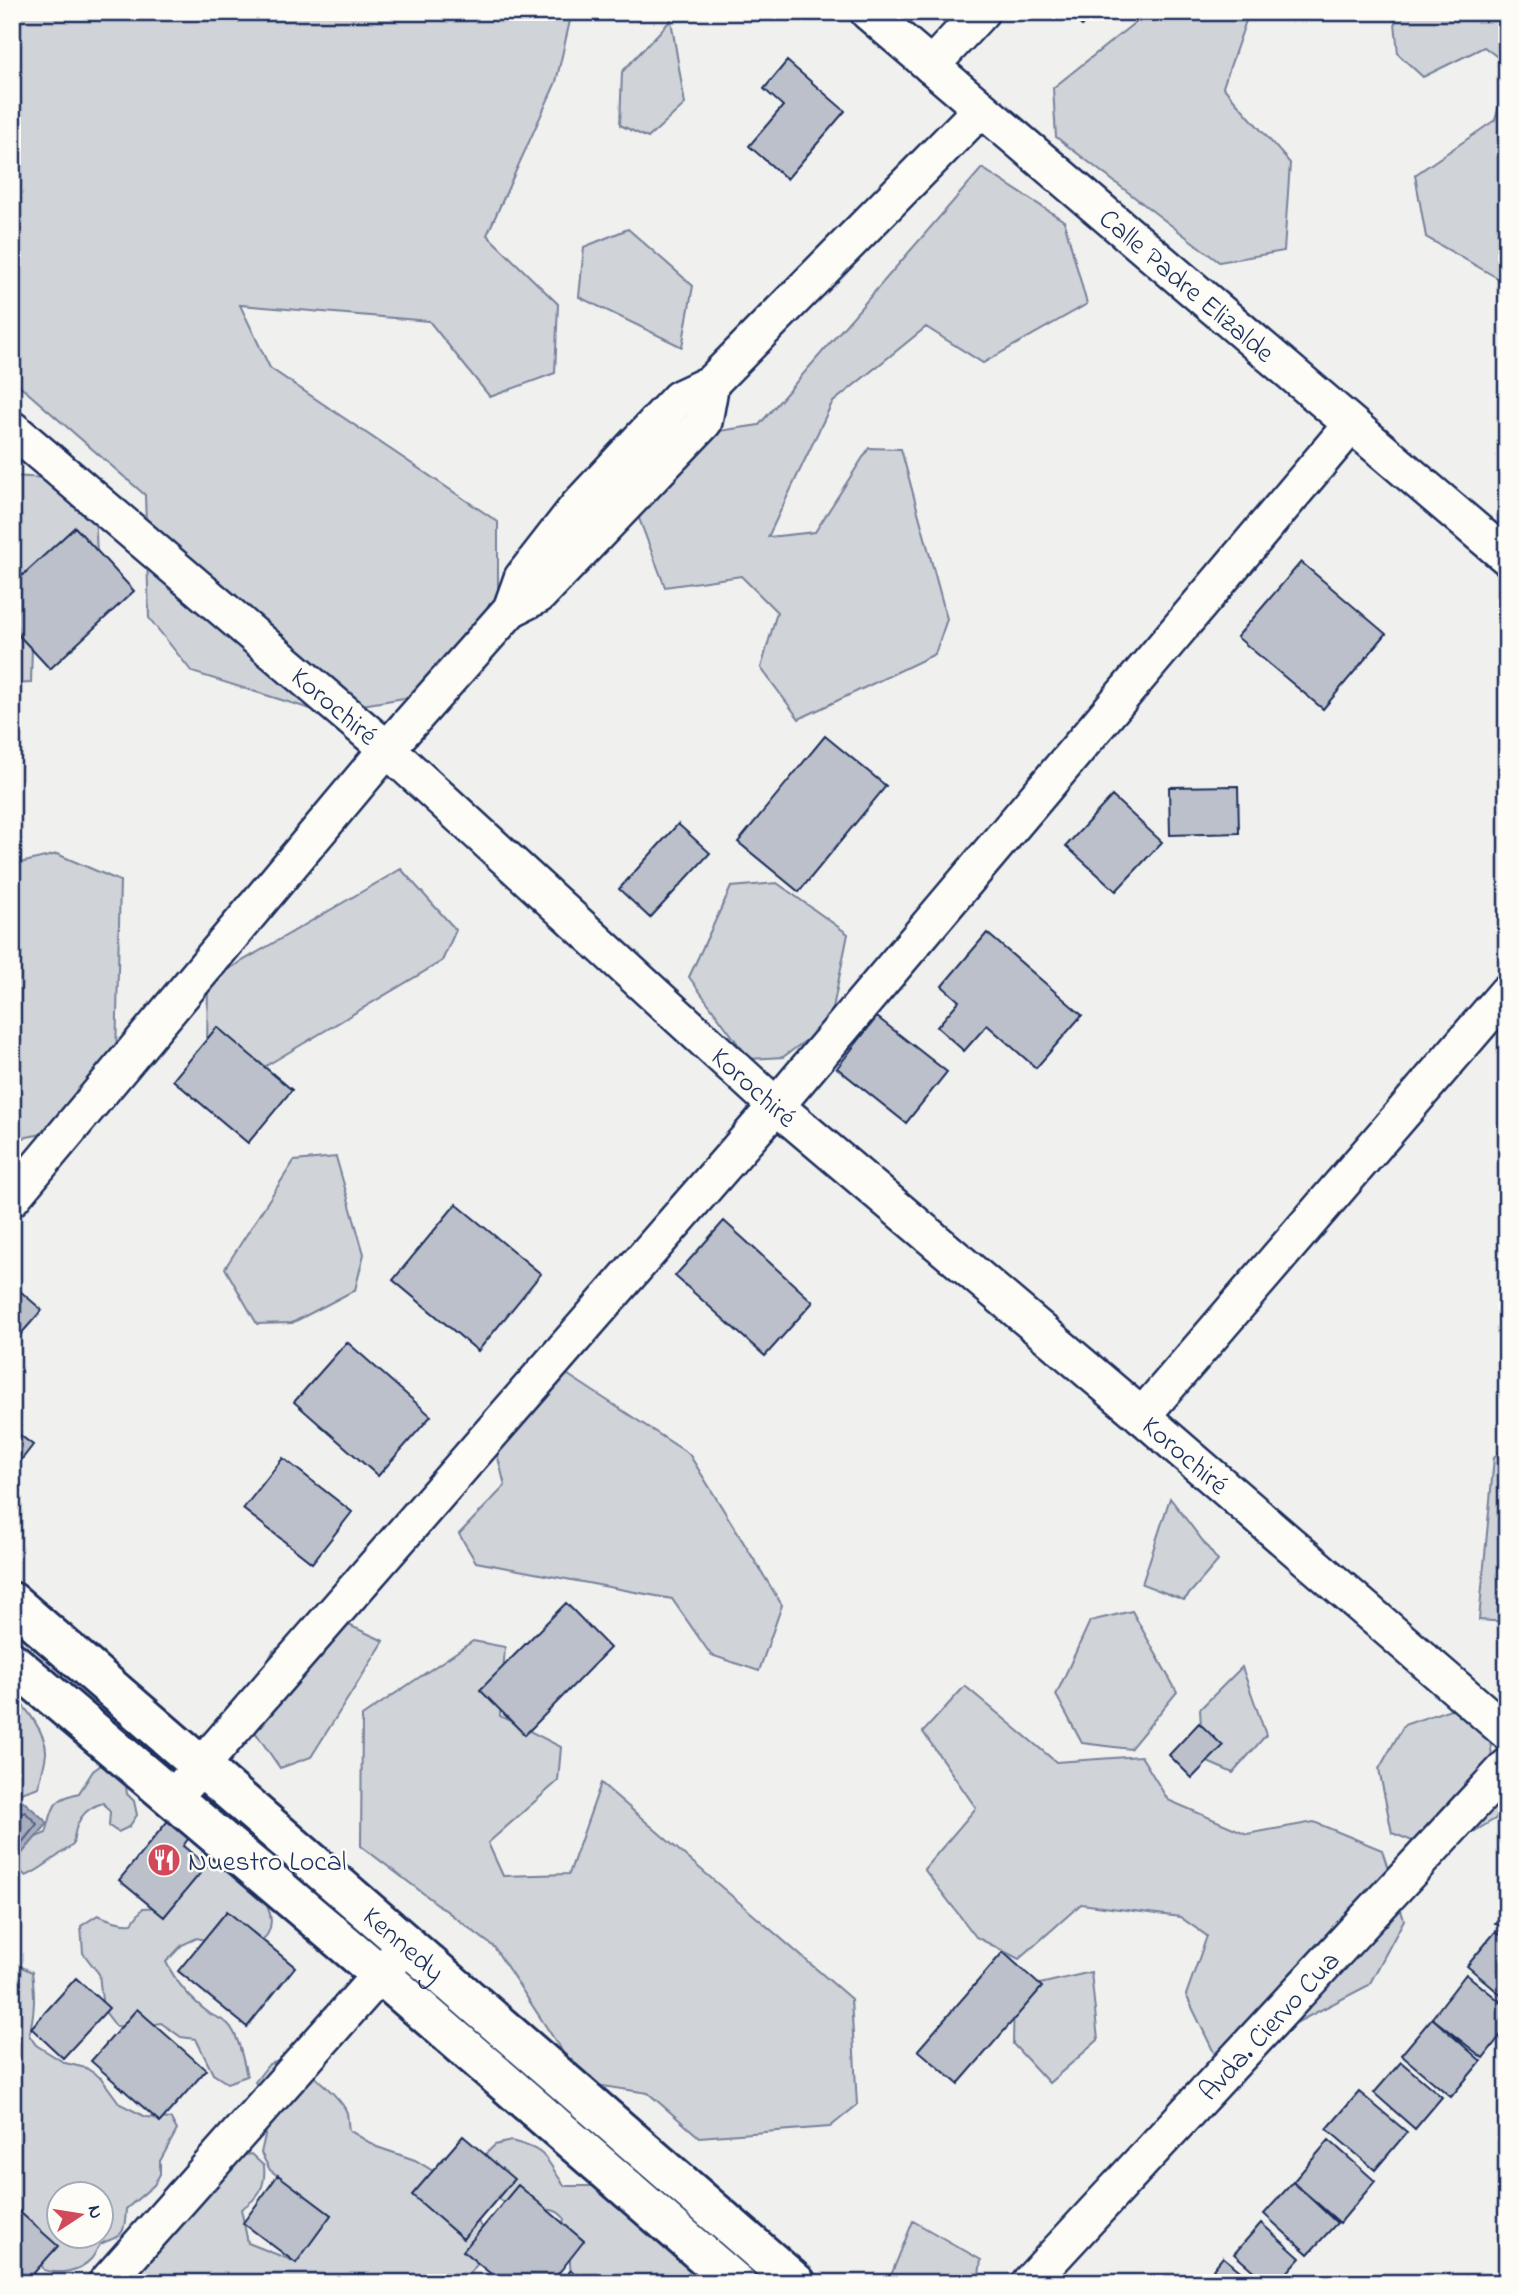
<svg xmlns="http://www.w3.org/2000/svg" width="1519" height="2295" font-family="'Indie Flower',sans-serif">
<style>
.green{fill:#d0d3d8;stroke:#76819b;stroke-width:2;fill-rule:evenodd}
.water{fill:#a7adbd;stroke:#6f7b97;stroke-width:2}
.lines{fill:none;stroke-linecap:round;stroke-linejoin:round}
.shore{stroke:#536184;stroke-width:2}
.building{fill:#bbc0ca;stroke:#1b2f5e;stroke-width:2}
.street-casing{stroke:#1b2f5e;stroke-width:40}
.secondary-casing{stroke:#1b2f5e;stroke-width:44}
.street{stroke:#fdfcf7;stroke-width:35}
.secondary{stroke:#fdfcf7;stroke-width:38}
.labels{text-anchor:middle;stroke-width:5;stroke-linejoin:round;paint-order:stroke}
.street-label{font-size:28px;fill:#1b2f5e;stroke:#fdfcf7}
.poi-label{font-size:28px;fill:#1b2f5e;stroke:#fdfcf7;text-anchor:start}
</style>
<rect width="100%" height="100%" fill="#f0f0ee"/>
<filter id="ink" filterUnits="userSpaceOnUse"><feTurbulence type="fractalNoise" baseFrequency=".0143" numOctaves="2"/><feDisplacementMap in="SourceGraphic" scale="14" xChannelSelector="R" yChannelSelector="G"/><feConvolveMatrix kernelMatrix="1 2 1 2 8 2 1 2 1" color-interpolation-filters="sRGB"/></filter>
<g filter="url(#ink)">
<path class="green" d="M12 12H572L556 82 487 235 558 304 555 373 490 397 429 321 240 305 270 368 498 522V628L422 695 320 712 192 672 149 618 145 495 12 379Z
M1148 12H1249L1223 87 1290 163 1284 251 1219 262 1056 137 1053 88Z
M1394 12H1507V64L1484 47 1423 77 1398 54Z
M671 20 685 104 648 138 620 125 622 72Z
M1507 80V278L1501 280 1426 237 1415 175 1495 120Z
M982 168 1064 221 1087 304 983 363 926 327 832 403 768 537 815 532 869 448 901 449 947 619 935 654 799 719 761 668 777 612 741 576 665 587 612 447 759 425Z
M628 229 693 286 682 347 579 297 584 247Z
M12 476 94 481 98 583 33 612 31 683 12 684Z
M57 854 120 881 116 1060 42 1134 12 1140V865Z
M401 869 456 930 442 961 264 1067 207 1049 208 981Z
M777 883 848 934 830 1023 783 1057 749 1059 689 977 731 887Z
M336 1157 364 1254 355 1290 292 1323 257 1324 225 1268 294 1161Z
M559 1369 689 1454 782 1605 759 1671 711 1655 672 1599 476 1562 459 1534 505 1486 487 1413Z
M1507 1445V1622L1479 1620 1494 1457Z
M1170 1498 1218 1561 1184 1600 1142 1584Z
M1132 1611 1177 1692 1130 1749 1082 1743 1056 1695 1090 1621Z
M331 1617 384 1641 311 1757 280 1768 242 1713 273 1651Z
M473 1641 505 1647 500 1716 561 1747 558 1781 488 1843 503 1876 569 1874 601 1783 851 1999 857 2105 830 2127 699 2137 648 2093 583 2083 494 1947 361 1846 362 1716Z
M1242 1667 1266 1735 1233 1773 1203 1760 1200 1709Z
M965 1686 1056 1762 1141 1756 1168 1800 1247 1834 1314 1822 1382 1850 1404 1920 1369 1985 1219 2063 1186 1995 1207 1936 1180 1917 1081 1904 1019 1959 976 1937 924 1869 976 1808 923 1732Z
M12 1695C26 1706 47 1735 46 1753 45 1764 41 1776 39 1787L12 1796Z
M1459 1706 1488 1726 1500 1816 1440 1852 1392 1833 1379 1769 1404 1725Z
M108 1760 124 1770 127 1794 134 1801 137 1815 129 1827 118 1832 109 1826 110 1812 103 1803C82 1809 75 1823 73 1845 57 1855 43 1869 26 1876L19 1870 16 1853 26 1841 46 1833C54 1807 50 1800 79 1793L93 1771Z
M221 1863C241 1876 282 1904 268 1933 266 1938 259 1942 256 1946H229L197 1938 182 1945 166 1962C176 1982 190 1999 209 2013 214 2017 223 2019 228 2024 239 2035 243 2061 247 2076L227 2083 213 2074 196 2039 181 2037 161 2023 134 2028 116 2026 103 2009 99 1974 83 1953 81 1926 98 1915C110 1920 120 1924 132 1923L143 1908 164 1907 193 1872Z
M12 1962 32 1972C35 1995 35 2012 29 2035L36 2045 65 2063 86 2068 101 2078 120 2104 146 2117 171 2119 177 2130 160 2161V2174L154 2185 126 2209C125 2235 123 2235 100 2244 97 2248 95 2255 91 2259 79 2272 59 2275 44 2270L37 2257 12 2231ZM60 2194H102V2236H60Z
M1091 1972 1098 2040 1049 2083 1013 2044 1014 1990Z
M293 2057C307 2071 342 2097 347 2113 348 2119 348 2125 349 2130L377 2147 415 2160 433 2171 443 2190 470 2212 489 2235 487 2254 460 2283H66L103 2274 169 2183 186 2173 235 2157 251 2154 264 2166C266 2186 259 2198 241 2209L248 2243 296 2262 331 2215 270 2170 261 2153 266 2131 249 2111 264 2096 255 2082 269 2064Z
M511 2141C551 2151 543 2158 565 2186H609L710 2283H577C568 2273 571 2263 569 2251 567 2237 561 2233 564 2218 551 2201 534 2216 517 2210 506 2207 494 2195 485 2188L479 2160 495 2145Z
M913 2221 981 2260 978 2283H898L890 2278Z"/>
<path class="water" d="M23 1801 48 1823 12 1865V1814Z"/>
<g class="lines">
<path class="shore" d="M12 1818 25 1812 37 1824 12 1855"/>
</g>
<path class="building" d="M1067 12H1095L1082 26Z
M787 61 845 111 787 179 749 146 783 106 764 89Z
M75 527 134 591 50 669 12 628V585Z
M1301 562 1386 634 1323 709 1237 637Z
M825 736 886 786 799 892 738 842Z
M1238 786 1239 833 1170 835 1169 787Z
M1112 796 1162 842 1116 891 1066 846Z
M678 824 710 853 650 918 619 889Z
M987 933 1082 1015 1036 1068 987 1025 964 1051 937 1027 959 1001 942 986Z
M877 1017 947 1072 906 1123 837 1068Z
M217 1027 292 1090 248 1143 173 1080Z
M456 1204 541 1274 478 1351 393 1280Z
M724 1221 813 1302 765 1356 675 1276Z
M12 1284 42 1310 12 1344Z
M347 1342 431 1416 378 1476 294 1402Z
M12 1429 33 1445 12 1472Z
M283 1458 352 1512 312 1563 243 1509Z
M566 1603 610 1648 525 1735 480 1690Z
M1199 1723 1223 1746 1192 1778 1169 1755Z
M171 1817 191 1835 183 1846 207 1865 164 1917 119 1880Z
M1507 1908V1932L1495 1923Z
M227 1911 295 1967 247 2027 178 1971Z
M1496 1931 1507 1940V2000L1467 1966Z
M1003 1952 1042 1987 958 2084 918 2050Z
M1466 1974 1507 2007V2027L1483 2058 1432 2018Z
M76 1978 109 2008 63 2058 31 2028Z
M137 2009 206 2070 160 2122 91 2061Z
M1432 2018 1481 2061 1451 2097 1401 2055Z
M1401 2062 1442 2097 1415 2129 1374 2093Z
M1359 2092 1407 2132 1375 2170 1327 2129Z
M463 2136 514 2179 463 2239 412 2195Z
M1329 2140 1375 2181 1340 2223 1293 2182Z
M278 2175 331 2215 296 2263 243 2223Z
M1293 2182 1337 2223 1308 2254 1264 2214Z
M518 2185 584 2241 551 2283H502L463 2251Z
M12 2205 58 2246 25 2283H12Z
M1261 2223 1300 2258 1278 2283H1267L1234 2254Z
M1223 2257 1255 2283H1202Z
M571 2270 585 2283H560Z"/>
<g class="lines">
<defs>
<g id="street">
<path id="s1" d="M868 12 1507 557"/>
<path d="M931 66 981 12"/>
<path id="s2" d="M12 429 387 749 776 1106 1142 1416 1507 1732"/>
<path d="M511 609 539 595 704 422 711 383"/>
<path d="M12 1198 387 749 511 609 522 578 578 506 679 398 711 383 981 109"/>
<path d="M1142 1416 1507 992"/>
<path d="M173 1798 776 1106 1351 425"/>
<path d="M106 2283 400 1952"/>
<path id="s3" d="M1029 2283 1507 1767"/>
</g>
<g id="secondary">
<path id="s4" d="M12 1602 796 2283"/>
<path d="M12 1662 380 1974 736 2283"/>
</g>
</defs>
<use href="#street" class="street-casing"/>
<use href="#secondary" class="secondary-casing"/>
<use href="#street" class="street"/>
<use href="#secondary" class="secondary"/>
</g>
</g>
<defs>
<symbol id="restaurant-disc" viewBox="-11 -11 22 22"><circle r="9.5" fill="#d1495b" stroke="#fdfcf7"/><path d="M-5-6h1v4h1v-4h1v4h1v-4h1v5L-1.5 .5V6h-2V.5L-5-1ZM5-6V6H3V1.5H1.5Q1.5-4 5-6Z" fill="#fff"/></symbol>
</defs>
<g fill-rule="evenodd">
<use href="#restaurant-disc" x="145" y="1841" width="38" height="38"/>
</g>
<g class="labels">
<g class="street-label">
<text dy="10" stroke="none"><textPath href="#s1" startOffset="420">Calle Padre Elizalde</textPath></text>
<text dy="10" stroke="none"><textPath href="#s2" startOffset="425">Korochiré</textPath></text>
<text dy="10" stroke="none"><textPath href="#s2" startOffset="992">Korochiré</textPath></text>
<text dy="10" stroke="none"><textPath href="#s2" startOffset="1559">Korochiré</textPath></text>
<text dy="10" stroke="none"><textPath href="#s4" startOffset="520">Kennedy</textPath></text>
<text dy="10" stroke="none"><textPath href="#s3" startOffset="352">Avda. Ciervo Cua</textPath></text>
</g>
<g class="poi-label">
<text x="188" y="1870">Nuestro Local</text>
</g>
</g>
<rect width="1519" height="2295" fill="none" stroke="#fdfcf7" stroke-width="42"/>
<rect x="21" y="21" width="1477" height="2253" fill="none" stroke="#1b2f5e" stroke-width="2.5" filter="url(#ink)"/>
<g transform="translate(80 2215) rotate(78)"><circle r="33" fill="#fdfcf7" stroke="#a3aaba" stroke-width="2"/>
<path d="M0-5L12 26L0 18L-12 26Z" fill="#d1495b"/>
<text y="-10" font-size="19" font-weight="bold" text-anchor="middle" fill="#1b2f5e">N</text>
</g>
</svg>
